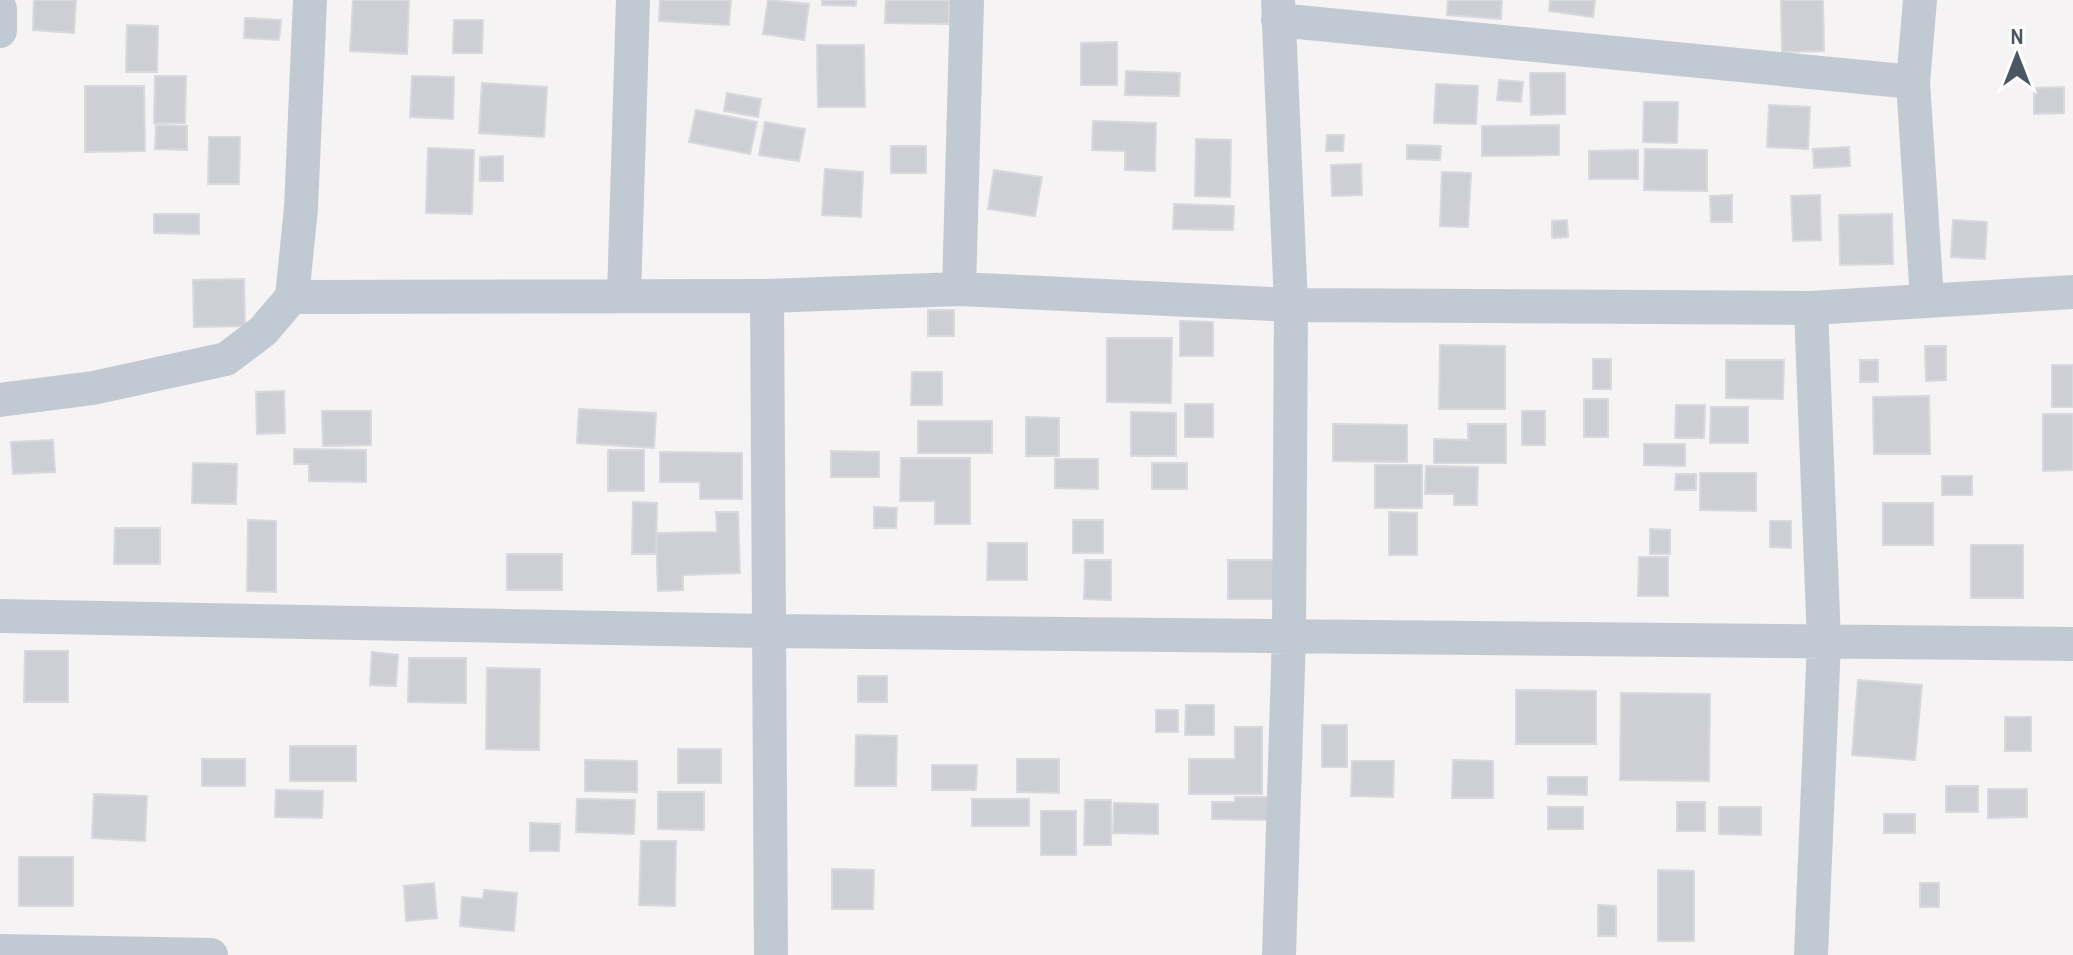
<svg xmlns="http://www.w3.org/2000/svg" width="2073" height="955" font-family="'Archivo Narrow',sans-serif">
<style>
.building{fill:#cdcfd5;stroke:#d7d9de;stroke-width:2}
.lines{fill:none;stroke-linecap:round;stroke-linejoin:round}
.minor{stroke:#c1cad2;stroke-width:34}
</style>
<rect width="100%" height="100%" fill="#f5f3f3"/>
<path class="building" d="M34 0H76L74 33 33 30Z
M353 0H409L407 54 350 51Z
M660 0H731L729 25 659 21Z
M768 0 809 4 804 40 763 34Z
M822 0H856V6L822 5Z
M886 0H949V24L885 23Z
M1448 0H1502L1501 19 1447 15Z
M1550 0H1595L1593 17 1549 11Z
M1781 0H1823L1824 51 1782 52Z
M245 18 281 20 279 40 244 38Z
M454 20H483L482 53H453Z
M127 25 158 26 157 72H126Z
M1117 42V85H1081V43Z
M817 45H864L865 107H818Z
M1126 71 1180 73 1179 96 1125 95Z
M1530 73H1565V114L1531 115Z
M155 76H186L185 123H154Z
M412 76 454 77 453 119 410 117Z
M1499 80 1523 82 1521 102 1497 100Z
M482 83 547 87 544 137 479 133Z
M1436 84 1478 86 1476 124 1434 123Z
M85 86H144L145 151 85 152Z
M2064 87V113L2034 114V88Z
M727 93 761 99 758 117 724 111Z
M1644 102H1678L1677 143 1643 142Z
M1769 105 1810 107 1808 149 1767 147Z
M696 110 757 122 750 154 689 142Z
M1093 121 1156 123 1155 171 1125 170V151L1092 150Z
M765 122 805 129 799 161 759 155Z
M156 125 187 126V150L155 149Z
M1559 125V155L1482 156V126Z
M1327 135H1344L1343 151H1326Z
M209 137H240L239 184H208Z
M1196 139 1231 140 1230 197 1195 196Z
M1407 145 1441 146 1440 160 1407 159Z
M891 146H926V173H891Z
M1849 147 1850 166 1814 168 1813 149Z
M428 148 474 150 472 214 426 213Z
M1645 149 1707 150V191L1644 190Z
M1638 150V179H1589V151Z
M503 156V181H480V157Z
M1361 164 1362 195 1332 196 1331 165Z
M825 169 863 172 861 217 822 215Z
M994 170 1042 177 1035 216 988 209Z
M1442 172 1471 173 1468 227 1440 226Z
M1732 195V222H1711L1710 196Z
M1820 195 1821 240 1793 241 1791 196Z
M1174 204 1234 206 1233 230 1173 229Z
M154 214H199V234L154 233Z
M1892 214 1893 264 1840 265 1839 215Z
M1567 220 1568 237 1552 238V221Z
M1953 220 1987 222 1985 259 1951 257Z
M244 279 245 326 194 327 193 280Z
M928 310H954V336H928Z
M1180 321 1213 322V356H1180Z
M1107 338H1172L1171 403 1107 402Z
M1440 345 1505 346V409H1439Z
M1925 346H1946V380L1926 381Z
M1593 359H1611V389H1593Z
M1726 360H1784L1783 399 1726 398Z
M1860 360H1878V382H1860Z
M2052 365H2073V407H2052Z
M912 372H942V405H911Z
M284 391 285 433 257 434 256 392Z
M1929 396 1930 454H1874L1873 397Z
M1584 399H1608V437H1584Z
M1185 404H1213V437H1185Z
M1676 405H1705L1704 438H1675Z
M1711 407H1748V443H1710Z
M579 409 656 413 654 448 577 443Z
M322 411H371V445L323 446Z
M1522 411H1545V445H1522Z
M1131 412 1176 413V456H1131Z
M2043 414H2073V470L2043 471Z
M1026 417 1059 418V456H1026Z
M918 421H992V453H918Z
M1333 424 1407 425V462L1333 461Z
M1468 424H1506V463H1434V439L1468 440Z
M53 440 55 472 13 474 11 442Z
M1644 444H1685V466L1644 465Z
M294 449 366 450V482L309 481V464H294Z
M608 450H644V491H608Z
M831 451 879 452V477H831Z
M660 452 742 453V499H700V482H660Z
M901 458H970V524H935V501H900Z
M1055 459H1098V489L1055 488Z
M193 463 237 464 236 504 192 503Z
M1152 463H1187V489H1152Z
M1375 465H1422V508H1375Z
M1426 466 1478 467 1477 505H1454V494H1425Z
M1700 473H1756V511L1700 510Z
M1676 474H1696V490H1675Z
M1942 476H1972V495H1942Z
M633 502 657 503 656 554H632Z
M1883 503H1933V545H1883Z
M874 507 897 508 896 528H874Z
M716 512H738L740 573 683 575V590L658 591 656 533 717 532Z
M1389 512 1417 513V555H1389Z
M248 520 276 521V592L247 591Z
M1073 520H1103V553H1073Z
M1770 521H1791V548L1770 547Z
M115 528H160V564H114Z
M1650 529 1670 530V554H1650Z
M988 543H1027V580H987Z
M1971 545H2023V598H1971Z
M507 554H562V590H507Z
M1639 557H1668V596H1638Z
M1085 560H1111V600L1084 599Z
M1228 560H1274V599H1228Z
M25 651H68V702H24Z
M372 652 398 655 396 686 370 685Z
M409 658H466V703L408 702Z
M487 668 540 669 539 750 486 749Z
M858 676H887V702H858Z
M1858 680 1922 685 1915 760 1852 755Z
M1516 690 1596 691V744H1516Z
M1621 693 1710 694 1709 781 1620 780Z
M1186 705H1214V735H1185Z
M1156 710H1178V732H1156Z
M2005 717H2031V751H2005Z
M1322 725H1347V767H1322Z
M1235 727H1262V794H1189V759H1235Z
M856 735 897 736 896 786H855Z
M290 746H356V781H290Z
M678 749H721V783H678Z
M202 759H245V786H202Z
M1017 759H1059V793L1017 792Z
M585 760 637 761V792L585 791Z
M1453 760 1493 761V798H1452Z
M1352 761H1394L1393 797 1351 796Z
M932 765H977L976 790H932Z
M1548 777H1587V795L1548 794Z
M1946 786H1978V812H1946Z
M1988 789H2027V817L1988 818Z
M276 790 323 791 322 818 275 817Z
M658 792H704V830L658 829Z
M94 794 147 796 145 841 92 838Z
M1235 797H1275V820L1212 819V802H1235Z
M577 799 635 800 634 834 576 832Z
M972 799H1029V826H972Z
M1085 800H1111V845H1084Z
M1677 802H1705V831H1677Z
M1114 803 1158 804V834L1113 833Z
M1548 807H1583V829H1548Z
M1719 807H1761V835L1719 834Z
M1041 811H1076V855H1041Z
M1884 814H1915V833H1884Z
M530 823 560 824 559 851H530Z
M641 841H676L675 906 639 905Z
M19 857H73V906H19Z
M832 869 874 870 873 909H832Z
M1658 870 1694 871V941H1658Z
M434 883 437 918 406 921 404 886Z
M1920 883H1939V907H1920Z
M484 890 517 893 514 931 460 926 462 897 483 899Z
M1598 905 1616 906V936H1598Z"/>
<g class="lines">
<path class="minor" d="M1278 0 1291 305 1289 636 1279 955
M1920 0 1913 82 1927 299
M0 9V31
M1278 20 1913 82
M959 289 967 0
M624 296 633 0
M767 296 771 955
M292 297 767 296 959 289 1291 305 1811 308 2073 292
M0 400 93 388 226 359 263 331 292 297 301 208 310 0
M0 616 770 631 2073 644
M0 951 211 955
M1811 955 1824 642 1811 308"/>
</g>
<g transform="translate(2017 56)" stroke="#ffffff" stroke-width="6" paint-order="stroke">
<path d="M0-6L14 30L0 20L-14 30Z" fill="#4a5661"/>
<text y="-12" font-size="22" font-weight="bold" text-anchor="middle" fill="#4a5661">N</text>
</g>
</svg>
